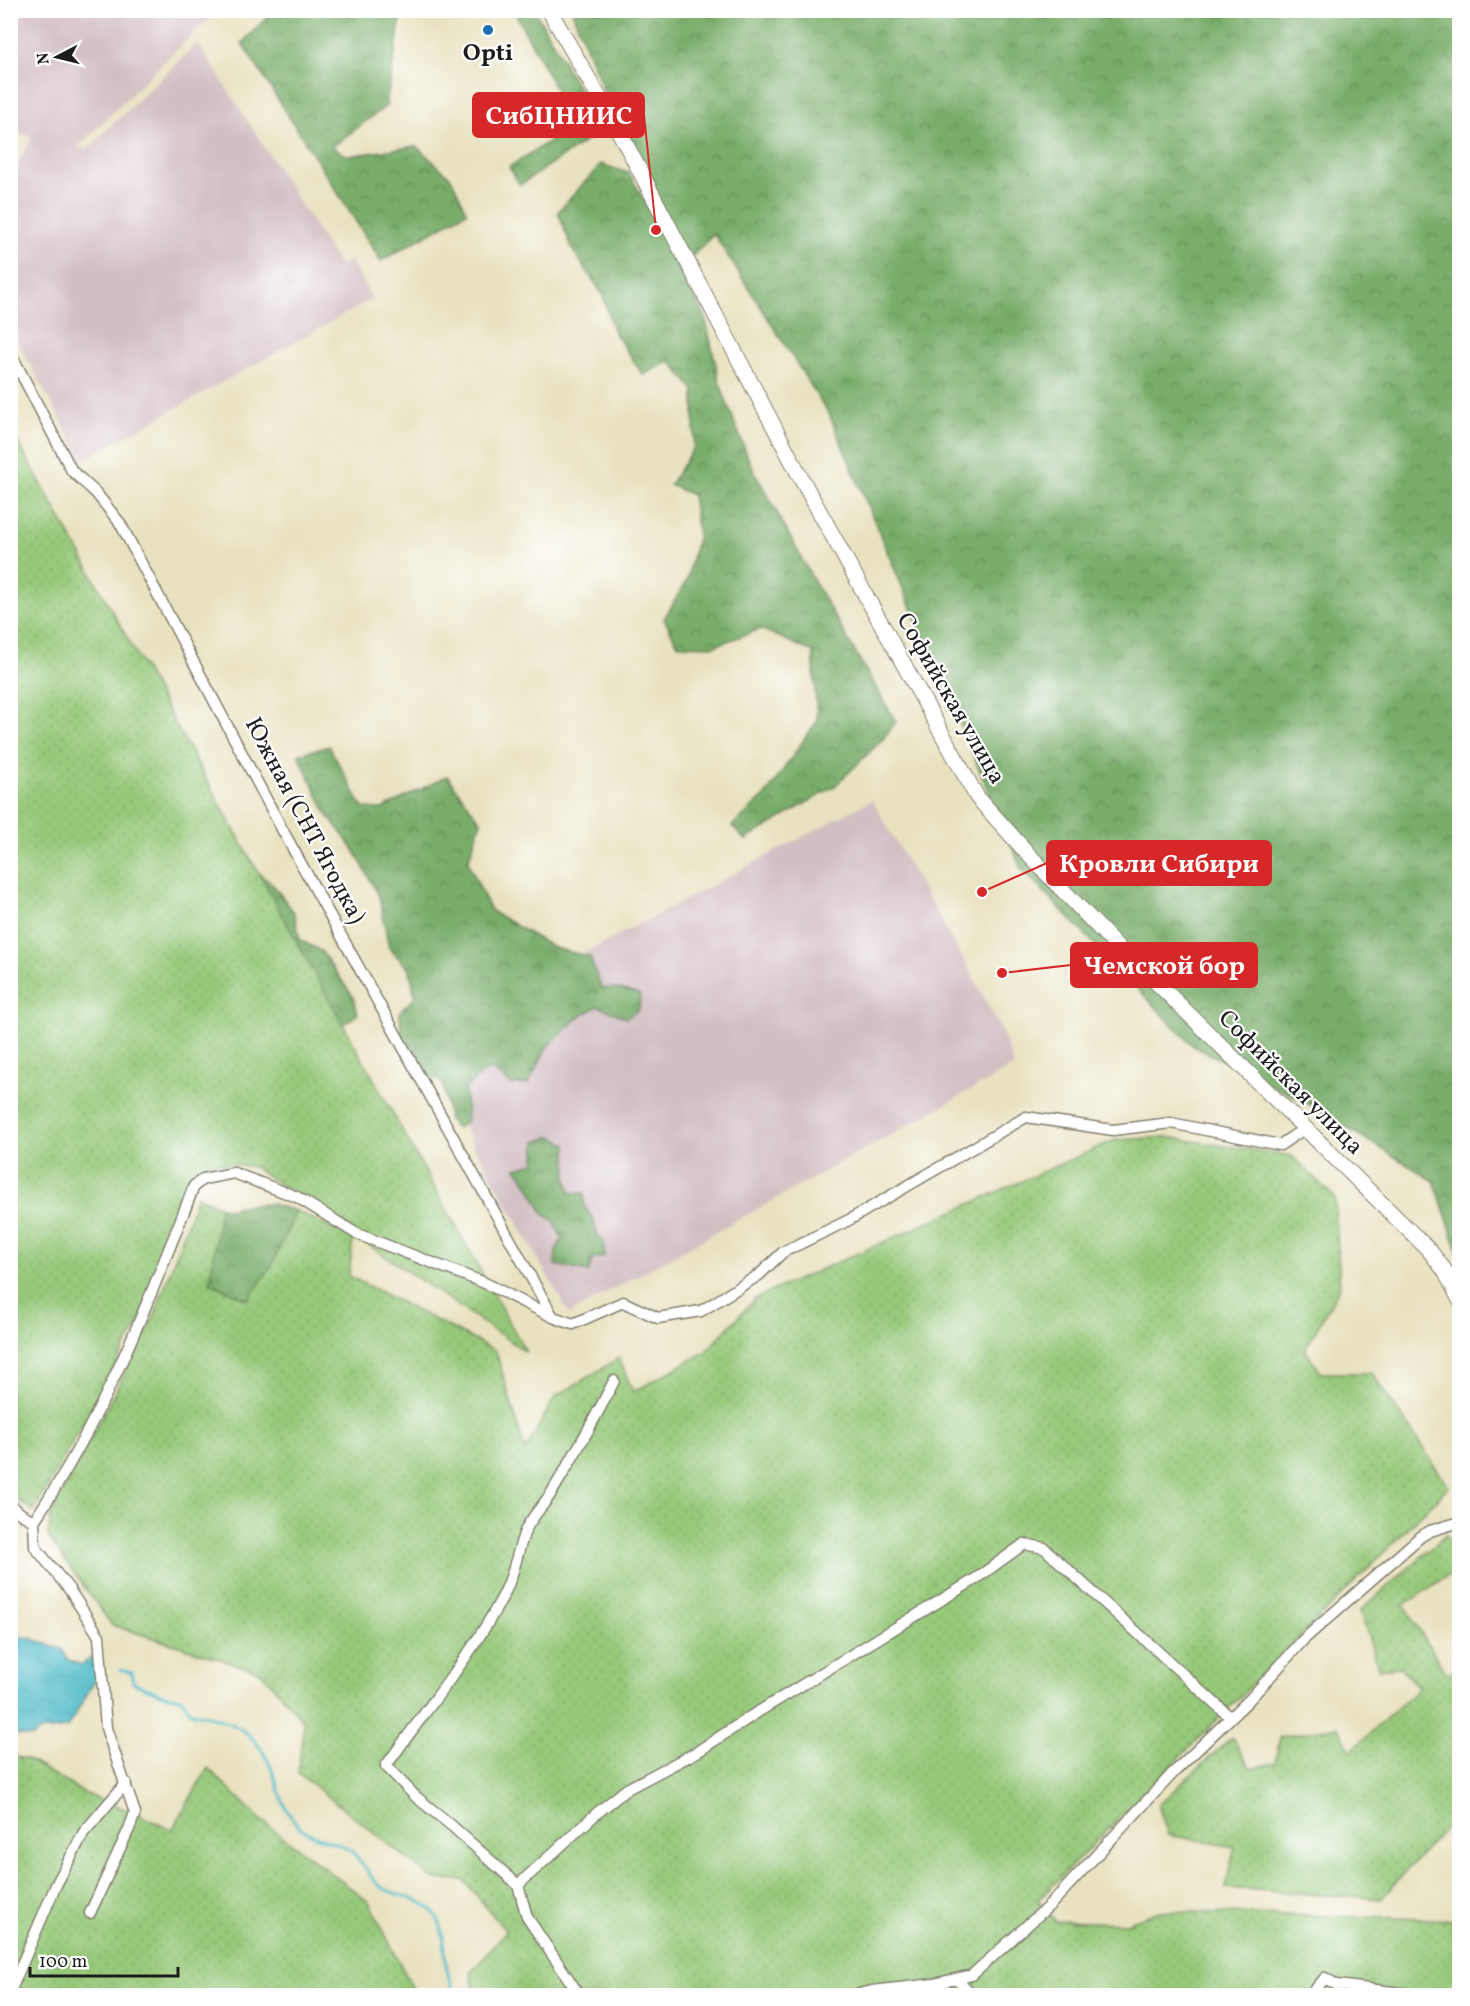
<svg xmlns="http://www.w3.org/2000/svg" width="1470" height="2006" font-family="Vollkorn,serif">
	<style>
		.industrial { fill: #d2bec3 }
		.forest { fill: url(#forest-crowns); stroke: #4a6443; stroke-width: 1.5 }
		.garden { fill: url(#garden-dots); stroke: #5a724b; stroke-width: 1.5 }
		.water { fill: url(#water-ripples); stroke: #346b72; stroke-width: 1.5 }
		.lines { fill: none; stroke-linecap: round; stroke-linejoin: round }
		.stream { stroke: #4dbac7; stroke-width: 3 }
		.minor-casing { stroke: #827f6e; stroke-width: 13 }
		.secondary-casing { stroke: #827f6e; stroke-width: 17 }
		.minor { stroke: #fff; stroke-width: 10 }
		.secondary { stroke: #fff; stroke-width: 15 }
		.poi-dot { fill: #1f6fb2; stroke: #fff; stroke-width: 2 }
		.labels { text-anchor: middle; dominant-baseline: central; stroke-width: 4.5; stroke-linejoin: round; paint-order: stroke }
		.poi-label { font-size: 24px; font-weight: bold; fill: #1c1c1c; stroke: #fff }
		.street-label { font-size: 24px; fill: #1c1c1c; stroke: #fff }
		.leader { fill: none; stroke: #d62828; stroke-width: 2 }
		.callout-dot { fill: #d62828; stroke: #fff; stroke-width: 2 }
		.callout { fill: #d62828; stroke: #d62828; stroke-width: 2 }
		.callout-label { font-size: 26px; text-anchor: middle; font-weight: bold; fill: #fff }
	</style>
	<defs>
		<pattern id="forest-crowns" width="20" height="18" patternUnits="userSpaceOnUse" patternTransform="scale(1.5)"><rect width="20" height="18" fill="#79ad6a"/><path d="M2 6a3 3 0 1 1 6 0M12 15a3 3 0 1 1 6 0" fill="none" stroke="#628c56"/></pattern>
		<pattern id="garden-dots" width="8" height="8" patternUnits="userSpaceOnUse" patternTransform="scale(1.5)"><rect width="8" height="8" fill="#97c97a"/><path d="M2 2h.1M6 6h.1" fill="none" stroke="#82ac69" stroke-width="1.8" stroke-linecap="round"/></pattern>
		<pattern id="water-ripples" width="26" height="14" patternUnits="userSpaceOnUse" patternTransform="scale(1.5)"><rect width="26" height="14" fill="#4dbac7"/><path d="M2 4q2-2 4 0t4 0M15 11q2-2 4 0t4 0" fill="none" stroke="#439faa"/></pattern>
	</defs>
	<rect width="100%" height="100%" fill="#fff"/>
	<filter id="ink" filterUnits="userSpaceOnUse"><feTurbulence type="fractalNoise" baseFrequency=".0167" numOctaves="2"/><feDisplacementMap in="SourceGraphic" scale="12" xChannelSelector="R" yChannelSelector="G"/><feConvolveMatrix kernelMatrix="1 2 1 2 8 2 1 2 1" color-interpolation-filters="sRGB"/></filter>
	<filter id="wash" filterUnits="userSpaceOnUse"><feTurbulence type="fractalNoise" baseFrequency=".008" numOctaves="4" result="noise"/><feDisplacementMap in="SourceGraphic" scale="24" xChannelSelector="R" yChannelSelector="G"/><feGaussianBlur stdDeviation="1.35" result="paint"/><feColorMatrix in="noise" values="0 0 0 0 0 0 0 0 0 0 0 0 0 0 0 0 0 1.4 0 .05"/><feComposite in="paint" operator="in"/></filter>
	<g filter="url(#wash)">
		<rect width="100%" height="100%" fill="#e9e2c0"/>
		<path class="industrial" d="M 11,10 L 218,11 L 176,50 L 78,147 L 87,149 L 198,43 L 340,266 L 350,260 L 372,299 L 83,460 L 11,330 L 11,177 L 32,137 L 11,132 Z
			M 872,800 L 975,980 L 1002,1032 L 1014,1066 L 569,1314 L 416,1043 Z"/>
		<path class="forest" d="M 273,11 L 402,11 L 386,106 L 332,147 L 348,156 L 416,146 L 451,178 L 467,212 L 381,261 L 242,43 Z
			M 514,11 L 535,11 L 602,130 L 520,185 L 509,167 L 575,125 Z
			M 572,11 L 1459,11 L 1459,1254 L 1434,1181 L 1309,1104 L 1193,1046 L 1021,868 L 829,414 L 714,234 L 680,269 L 705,316 L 720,384 L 750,463 L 815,583 L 896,722 L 883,739 L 835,786 L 745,840 L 732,826 L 765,796 L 817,721 L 813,652 L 761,629 L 714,646 L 678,645 L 664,619 L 687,580 L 698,534 L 692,495 L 670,485 L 694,447 L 694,390 L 670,361 L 643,375 L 614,332 L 602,293 L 572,249 L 558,212 L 601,164 L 629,173 L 655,220 Z
			M 329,746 L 363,808 L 382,809 L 447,776 L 481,822 L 468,862 L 491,911 L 554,948 L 590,957 L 601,988 L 620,989 L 640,995 L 639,1009 L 626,1018 L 598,1006 L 576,1019 L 547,1047 L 528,1084 L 512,1085 L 492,1069 L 484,1072 L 465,1088 L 467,1120 L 457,1129 L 449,1120 L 443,1082 L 426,1075 L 401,1038 L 400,1012 L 415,997 L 410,970 L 389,948 L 379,896 L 354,850 L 327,814 L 298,754 Z
			M 259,873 L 274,886 L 294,912 L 300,940 L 321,951 L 353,996 L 358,1014 L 338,1028 L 252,897 Z
			M 552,1136 L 567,1145 L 567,1178 L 570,1193 L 584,1193 L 584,1206 L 593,1218 L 597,1234 L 603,1240 L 605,1256 L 592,1260 L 589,1272 L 555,1265 L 556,1251 L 562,1239 L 554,1221 L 544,1214 L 527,1183 L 516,1168 L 535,1163 L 536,1142 Z
			M 271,1204 L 296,1211 L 272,1265 L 249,1300 L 210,1283 L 220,1207 L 229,1209 L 244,1205 Z"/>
		<path class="garden" d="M 10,428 L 526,1352 L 254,1167 L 210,1162 L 189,1179 L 140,1321 L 34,1511 L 10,1495 Z
			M 1166,1137 L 1292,1156 L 1335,1198 L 1340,1287 L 1305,1350 L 1321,1373 L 1372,1373 L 1449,1487 L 1038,1900 L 1055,1921 L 1126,1923 L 1160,1911 L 1459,1920 L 1459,1995 L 475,1995 L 471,1972 L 506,1931 L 464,1880 L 433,1879 L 298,1773 L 304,1722 L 261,1672 L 112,1625 L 48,1537 L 51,1514 L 154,1317 L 197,1196 L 220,1207 L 210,1283 L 248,1300 L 272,1265 L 296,1211 L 353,1238 L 349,1276 L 496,1351 L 525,1451 L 555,1397 L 619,1358 L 633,1392 L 705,1352 L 756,1298 L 1115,1140 Z
			M 1446,1535 L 1459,1558 L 1459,1568 L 1404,1605 L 1445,1672 L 1459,1672 L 1459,1838 L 1447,1826 L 1381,1899 L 1225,1888 L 1235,1847 L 1168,1835 L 1158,1805 L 1232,1737 L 1250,1768 L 1275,1763 L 1280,1737 L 1338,1727 L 1351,1751 L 1419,1688 L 1400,1667 L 1379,1669 L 1360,1611 Z
			M 10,1756 L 27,1759 L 86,1794 L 135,1813 L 172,1830 L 208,1768 L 261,1820 L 369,1902 L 416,1995 L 11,1995 Z"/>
		<path class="water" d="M 11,1636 L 30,1638 L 62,1649 L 68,1660 L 82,1665 L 91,1657 L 99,1674 L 67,1728 L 40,1731 L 32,1737 L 11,1734 Z"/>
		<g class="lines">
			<path class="stream" d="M 121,1670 L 132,1673 L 133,1683 L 163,1695 L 181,1698 L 191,1712 C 236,1722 259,1731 275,1778 C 280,1793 284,1810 296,1823 C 309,1839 332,1839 348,1849 C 364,1859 369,1880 381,1887 C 398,1898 424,1896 436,1916 C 446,1931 444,1957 448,1974 C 450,1981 453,1988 455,1996"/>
		</g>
	</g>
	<g filter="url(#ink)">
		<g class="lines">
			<defs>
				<path id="minor" d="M 10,352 L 72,471 L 96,493 L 120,523 L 283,831 L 553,1317
					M 10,1504 L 21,1514 L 34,1521 C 103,1419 149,1301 194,1186 L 203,1179 L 234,1173 L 297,1197 L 357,1234 L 485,1283 L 553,1317 L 573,1324 L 623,1302 L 658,1318 L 701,1311 L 759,1275 L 783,1252 L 849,1220 L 1026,1117 L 1113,1130 L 1171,1123 L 1280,1145 L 1304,1129
					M 34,1521 L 35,1547 L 69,1589 L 99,1636 L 106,1728 L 135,1813 L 129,1829 L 90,1913
					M 518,1885 L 597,1813 L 627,1789 L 697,1752 L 753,1715 L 974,1580 L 1024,1544 L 1044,1548 L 1230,1717
					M 956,1979 L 974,1996
					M 10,1992 L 56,1885 L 84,1832 L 126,1783
					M 580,1996 L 527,1917 L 518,1885 L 452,1826 L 415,1796 L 386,1766 C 426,1709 472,1656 504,1594 C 515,1573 517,1550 526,1529 C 533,1515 544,1505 552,1492 C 574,1456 595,1419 614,1381
					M 851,1996 L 872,1991 L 934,1984 L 972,1975 L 1050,1905 L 1173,1773 L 1249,1700 L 1304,1639 L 1420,1537 L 1430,1531 L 1460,1522
					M 1310,1996 L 1325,1978 L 1337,1985 L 1424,1996"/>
				<path id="secondary" d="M 549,10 L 622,137 L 802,480 L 977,797 L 1029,855 L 1131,961 L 1153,979 L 1429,1250 L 1445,1271 L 1460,1300"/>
			</defs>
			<use href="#minor" class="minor-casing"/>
			<use href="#secondary" class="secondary-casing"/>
			<use href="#minor" class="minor"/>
			<use href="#secondary" class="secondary"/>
		</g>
	</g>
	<circle class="poi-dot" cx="488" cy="30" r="6"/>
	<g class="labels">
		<g class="poi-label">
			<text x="488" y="54">Opti</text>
		</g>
		<g class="street-label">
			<text transform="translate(950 699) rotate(60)">Софийская улица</text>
			<text transform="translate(304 821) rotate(62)">Южная (СНТ Ягодка)</text>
			<text transform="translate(1290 1083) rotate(45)">Софийская улица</text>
		</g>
	</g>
	<path class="leader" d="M656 230L644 115M982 892L1047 863M1002 973L1071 965"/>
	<g class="callout-dot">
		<circle cx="656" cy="230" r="6"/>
		<circle cx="982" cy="892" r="6"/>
		<circle cx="1002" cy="973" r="6"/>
	</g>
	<g class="callout">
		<rect x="473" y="93" width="171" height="44" rx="6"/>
		<rect x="1047" y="841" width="224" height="44" rx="6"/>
		<rect x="1071" y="943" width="186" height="44" rx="6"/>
	</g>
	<g class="callout-label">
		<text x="559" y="124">СибЦНИИС</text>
		<text x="1159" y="872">Кровли Сибири</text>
		<text x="1164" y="974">Чемской бор</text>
	</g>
	<rect width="1470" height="2006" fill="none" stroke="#fff" stroke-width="36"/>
	<g transform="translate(57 57) rotate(263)" stroke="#ffffff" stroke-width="4.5" paint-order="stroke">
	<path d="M0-4.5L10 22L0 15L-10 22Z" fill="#1c1c1c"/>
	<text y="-9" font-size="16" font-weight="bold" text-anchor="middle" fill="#1c1c1c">N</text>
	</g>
	<path d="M30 1967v9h148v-9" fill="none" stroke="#1c1c1c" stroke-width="3"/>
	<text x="39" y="1967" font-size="18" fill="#1c1c1c" stroke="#ffffff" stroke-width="4.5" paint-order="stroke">100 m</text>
</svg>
